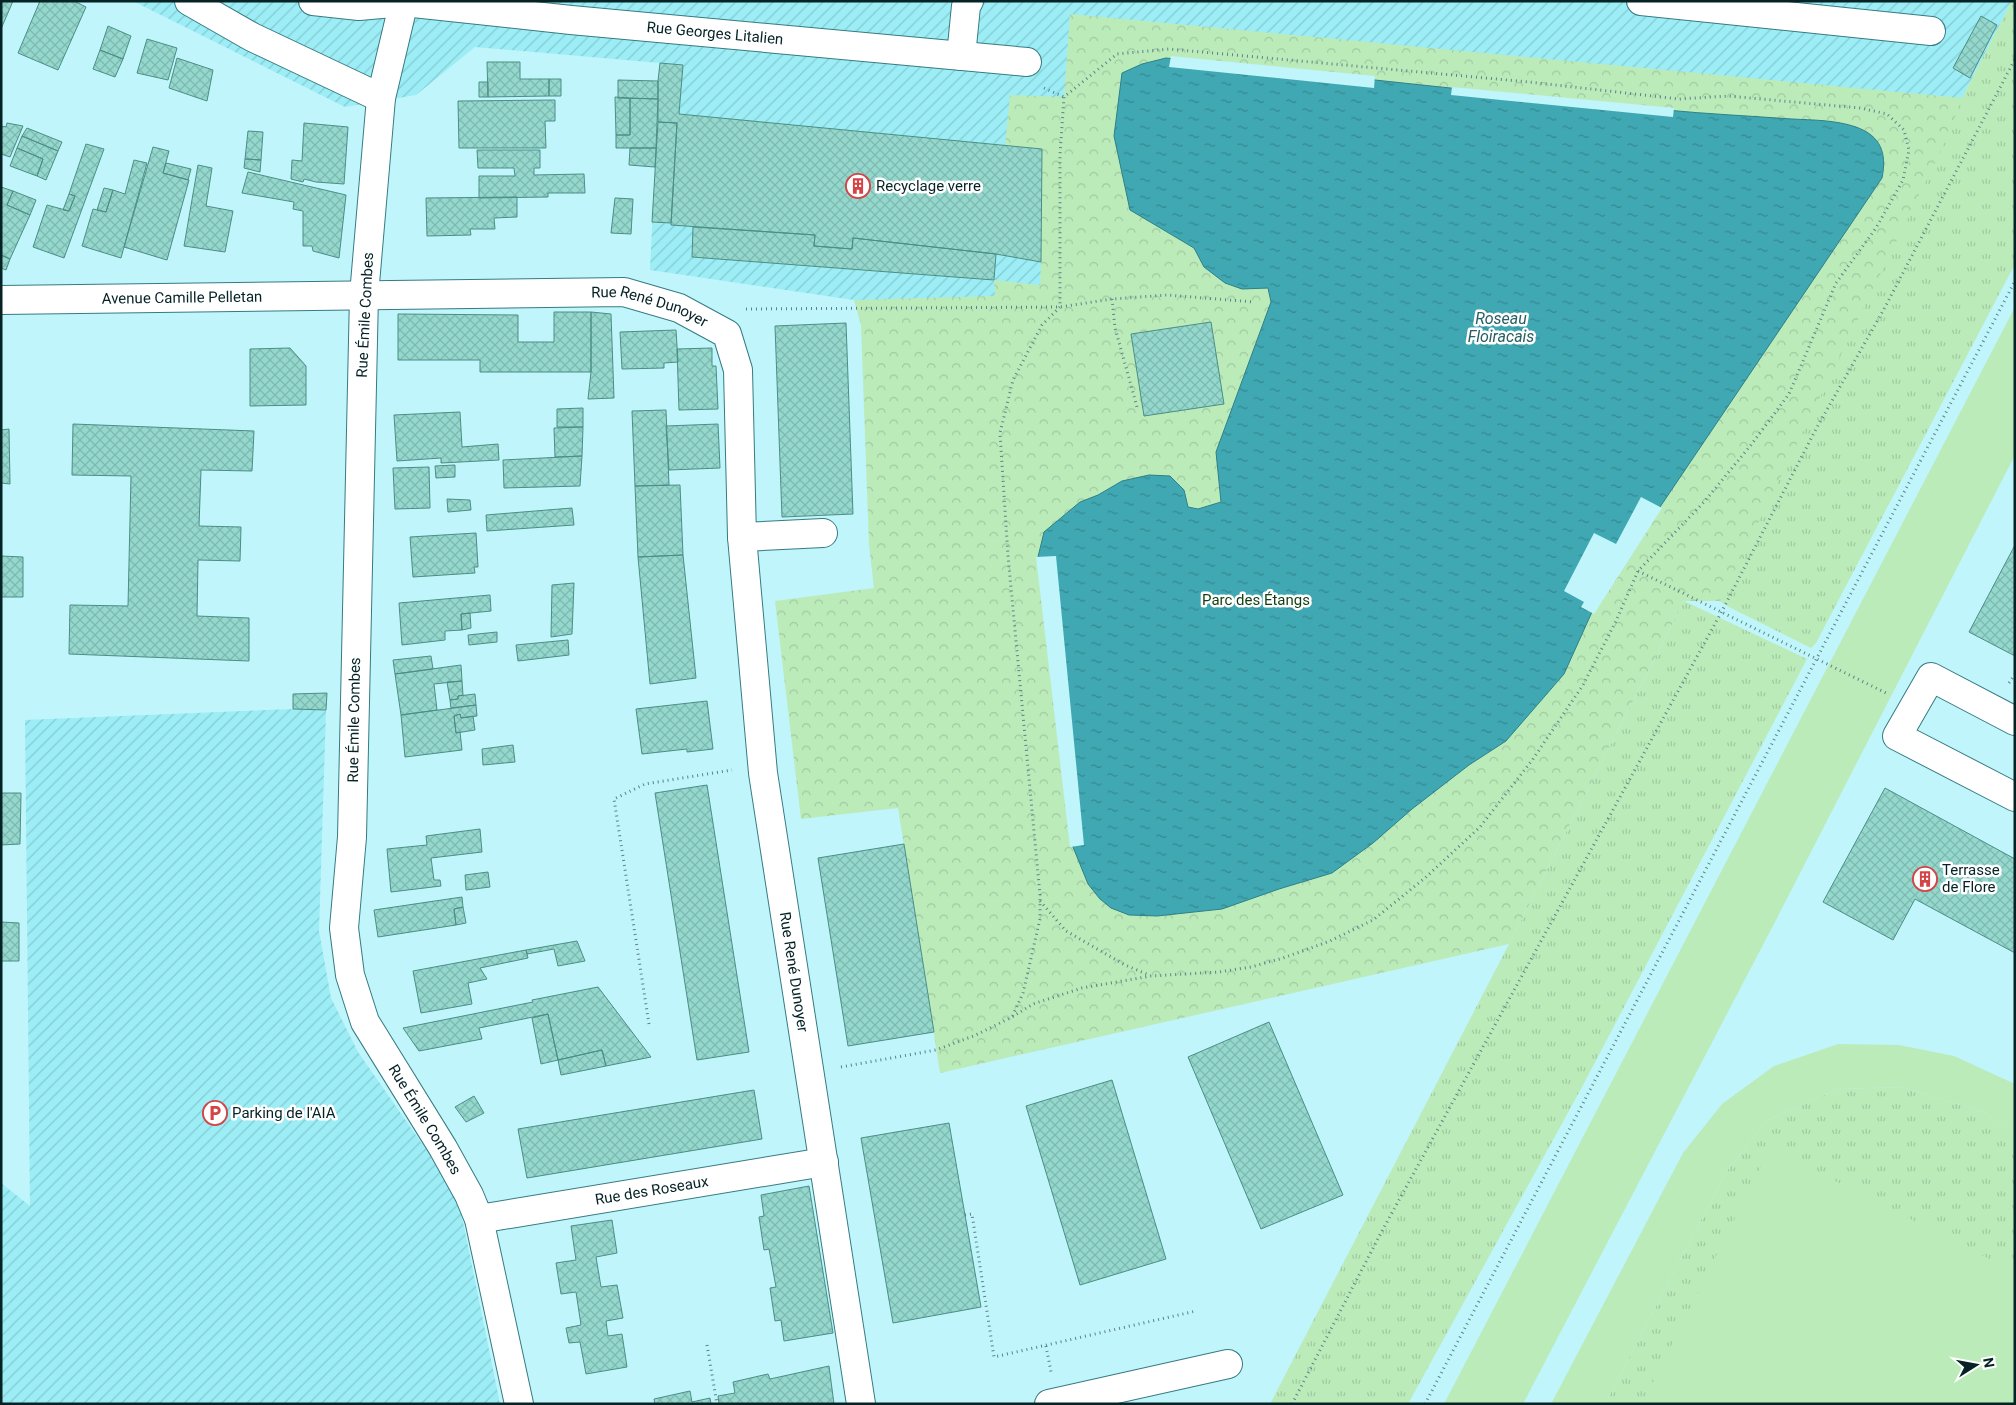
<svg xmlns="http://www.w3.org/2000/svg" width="2016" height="1405" font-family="Roboto,sans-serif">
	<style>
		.industrial { fill: url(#industrial-furrows) }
		.grass { fill: url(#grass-tufts) }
		.park { fill: url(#park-crowns) }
		.garden { fill: #bcebba }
		.water { fill: url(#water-ripples); stroke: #2e8088 }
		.pier { fill: #bff5fb }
		.building { fill: url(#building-cross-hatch); stroke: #4c8e85 }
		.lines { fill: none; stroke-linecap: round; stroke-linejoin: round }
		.minor-casing { stroke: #367b82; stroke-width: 30 }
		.path { stroke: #5b8388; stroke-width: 3; stroke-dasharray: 1 4; stroke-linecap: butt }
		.minor { stroke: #fff; stroke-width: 28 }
		.labels { text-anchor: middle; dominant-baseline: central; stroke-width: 5; stroke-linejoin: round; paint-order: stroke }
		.street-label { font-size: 15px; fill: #052225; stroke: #fff }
		.poi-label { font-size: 15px; fill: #052225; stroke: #fff; text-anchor: start }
		.park-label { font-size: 15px; fill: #103f12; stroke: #fff }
		.water-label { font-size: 16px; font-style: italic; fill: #265f64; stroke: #fff }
	</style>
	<defs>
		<pattern id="industrial-furrows" width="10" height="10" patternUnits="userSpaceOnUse" patternTransform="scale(1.25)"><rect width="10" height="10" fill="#9cedf5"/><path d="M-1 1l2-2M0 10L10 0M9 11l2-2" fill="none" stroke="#85cbd2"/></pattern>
		<pattern id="grass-tufts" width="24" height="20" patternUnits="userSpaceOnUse" patternTransform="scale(1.25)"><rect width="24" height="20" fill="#bcebba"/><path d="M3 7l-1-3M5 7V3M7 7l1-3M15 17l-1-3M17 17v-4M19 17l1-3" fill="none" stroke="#a0c9a0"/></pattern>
		<pattern id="park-crowns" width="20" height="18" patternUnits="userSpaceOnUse" patternTransform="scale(1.25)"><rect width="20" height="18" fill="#bcebba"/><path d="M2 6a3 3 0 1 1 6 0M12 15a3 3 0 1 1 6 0" fill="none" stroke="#a0c9a0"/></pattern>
		<pattern id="water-ripples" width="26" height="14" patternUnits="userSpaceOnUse" patternTransform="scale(1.25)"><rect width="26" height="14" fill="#40a8b2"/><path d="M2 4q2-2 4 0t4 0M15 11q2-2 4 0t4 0" fill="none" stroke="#348891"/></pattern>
		<pattern id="building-cross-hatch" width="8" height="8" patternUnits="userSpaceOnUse" patternTransform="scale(1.25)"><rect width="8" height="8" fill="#94d8cd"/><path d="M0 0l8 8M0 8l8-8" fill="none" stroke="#7eb9b0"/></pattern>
	</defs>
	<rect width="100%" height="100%" fill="#bff5fb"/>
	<path class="industrial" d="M 133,1 L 2012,1 L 1962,98 L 1054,304 L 854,300 L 650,270 L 660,63 L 475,47 L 416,95 L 345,107 Z
		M 293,709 L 326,710 L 319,931 L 331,998 L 358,1052 L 443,1174 L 460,1207 L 500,1404 L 1,1404 L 1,1183 L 30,1206 L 25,720 Z"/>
	<path class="grass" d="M 2012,1 L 2015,1 L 2015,264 L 1816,643 L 1811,648 L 1729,607 L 1656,562 L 1892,92 L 1962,98 Z
		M 1684,601 L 1807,659 L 1582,1087 L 1408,1404 L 1270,1404 L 1509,944 Z
		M 1902,1087 L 1986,1113 L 2015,1136 L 2015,1404 L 1605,1404 L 1726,1172 L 1768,1120 L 1838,1089 Z"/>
	<path class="park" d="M 1070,14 L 1962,98 L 1950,132 L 1720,601 L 1684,601 L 1509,944 L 940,1073 L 898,808 L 801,819 L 775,601 L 874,588 L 869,545 L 861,325 L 854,300 L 995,296 L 994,280 L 1040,285 L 1041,262 L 1005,146 L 1010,95 L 1064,97 Z"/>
	<path class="garden" d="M 2015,307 L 2015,455 L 1776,920 L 1523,1404 L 1444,1404 Z
		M 1838,1044 L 1899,1045 L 1954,1056 L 2015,1084 L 2015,1136 L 1986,1113 L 1902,1087 L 1838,1089 L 1768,1120 L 1726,1172 L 1605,1404 L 1551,1404 L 1683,1153 L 1722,1104 L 1774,1066 Z
		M 1770,1148 L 2015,1272 L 2015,1404 L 1642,1404 Z"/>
	<path class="water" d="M 1166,58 C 1333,75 1499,94 1666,110 C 1708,114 1750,116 1792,119 C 1812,120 1836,120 1856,127 C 1881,136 1887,153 1882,178 L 1660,507 L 1592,612 L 1564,674 L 1506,741 L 1469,765 L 1412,809 L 1373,843 L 1332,873 L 1279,889 L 1222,909 L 1157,916 L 1129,915 L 1111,908 L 1100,899 L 1088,884 L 1073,847 L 1038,557 L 1044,532 L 1080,502 L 1098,495 L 1122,481 L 1149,475 L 1170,476 L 1184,490 L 1188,507 L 1198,509 L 1221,502 L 1216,452 L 1271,302 L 1268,288 L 1242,289 L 1225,283 L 1204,267 L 1194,248 L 1130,210 L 1114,136 L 1122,73 L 1142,64 Z"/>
	<path class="pier" d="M 1171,56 L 1375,76 L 1374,88 L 1169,67 Z
		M 1452,87 L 1674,108 L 1673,117 L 1451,95 Z
		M 1641,497 L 1662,508 L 1594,614 L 1581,607 L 1584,602 L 1564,591 L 1594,533 L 1616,544 Z
		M 1056,556 L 1084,845 L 1070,847 L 1036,557 Z"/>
	<path class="building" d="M 1,1 L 13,1 L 1,29 Z
		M 40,1 L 74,1 L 86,7 L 58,70 L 18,53 Z
		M 1981,16 L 1997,25 L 1970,78 L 1953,68 Z
		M 108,26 L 131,36 L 123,59 L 100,50 Z
		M 147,39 L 177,48 L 168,80 L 137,73 Z
		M 100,50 L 123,59 L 115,77 L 93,69 Z
		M 177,58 L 213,70 L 207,101 L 169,88 Z
		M 487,62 L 520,62 L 520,79 L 549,79 L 549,96 L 488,97 Z
		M 660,63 L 683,65 L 679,114 L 1042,149 L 1041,262 L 996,254 L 853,238 L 852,249 L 814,246 L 815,235 L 671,225 L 677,123 L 658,122 L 658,81 Z
		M 549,79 L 561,79 L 561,96 L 549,96 Z
		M 618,80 L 658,81 L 658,99 L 618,98 Z
		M 479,82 L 488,82 L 488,97 L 479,97 Z
		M 615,97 L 630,98 L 630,135 L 616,135 Z
		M 630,98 L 658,99 L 656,148 L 616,148 L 616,135 L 630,135 Z
		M 555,100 L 555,121 L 545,121 L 546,148 L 459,148 L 458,101 Z
		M 658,122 L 677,123 L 671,223 L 652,222 Z
		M 7,123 L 23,126 L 10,157 L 1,154 L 1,126 L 6,127 Z
		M 304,123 L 348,127 L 344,184 L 316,182 L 304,179 L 303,182 L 291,179 L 292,160 L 302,161 Z
		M 27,128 L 62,142 L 58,151 L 22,136 Z
		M 248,131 L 263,132 L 261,160 L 245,159 Z
		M 22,136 L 58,151 L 46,180 L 37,176 L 43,159 L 17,148 Z
		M 86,144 L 104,149 L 64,258 L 33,247 L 47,205 L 69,211 L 75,196 L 69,194 Z
		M 153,147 L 169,151 L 163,173 L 189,180 L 167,260 L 124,247 Z
		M 17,148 L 43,159 L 37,176 L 10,166 Z
		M 630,148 L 656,148 L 655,167 L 629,165 Z
		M 477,150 L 540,150 L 540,168 L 534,168 L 534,175 L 584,174 L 585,193 L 548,193 L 548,197 L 479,198 L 479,176 L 515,176 L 514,168 L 478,168 Z
		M 245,159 L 261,160 L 260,172 L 244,168 Z
		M 134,160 L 147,163 L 121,258 L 82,246 L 93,209 L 106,212 L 113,190 L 125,194 Z
		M 166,163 L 191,169 L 188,180 L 163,173 Z
		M 198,165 L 212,168 L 206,206 L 233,211 L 225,252 L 184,246 Z
		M 248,172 L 346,195 L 339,258 L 313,251 L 312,246 L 303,246 L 303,211 L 293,209 L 294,202 L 242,193 Z
		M 1,187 L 13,191 L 7,205 L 30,215 L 10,259 L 1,255 Z
		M 104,188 L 113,190 L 106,212 L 97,210 Z
		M 13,191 L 36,200 L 30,215 L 7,205 Z
		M 69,194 L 75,196 L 69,211 L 63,210 Z
		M 517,197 L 517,217 L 494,218 L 495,229 L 470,229 L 471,235 L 427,236 L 426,198 Z
		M 615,198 L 633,199 L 631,234 L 611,233 Z
		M 693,227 L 815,235 L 814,246 L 852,249 L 853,238 L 996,254 L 994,280 L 692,257 Z
		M 1,255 L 10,259 L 6,270 L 1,268 Z
		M 554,312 L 591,312 L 591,372 L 480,372 L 480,360 L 398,360 L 398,314 L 518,315 L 518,342 L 554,342 Z
		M 591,312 L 611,314 L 614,398 L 588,399 L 591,372 Z
		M 1211,322 L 1224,404 L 1144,416 L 1131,334 Z
		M 846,323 L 853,514 L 782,517 L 775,326 Z
		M 676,330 L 678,362 L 664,363 L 664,368 L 622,369 L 620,332 Z
		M 290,348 L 306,366 L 306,405 L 250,406 L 250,349 Z
		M 712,348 L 712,366 L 716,366 L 718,409 L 679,410 L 677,349 Z
		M 583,408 L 583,427 L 557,427 L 557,409 Z
		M 666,410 L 669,485 L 635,486 L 632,411 Z
		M 460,412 L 462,447 L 498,444 L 499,460 L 441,463 L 441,458 L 397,461 L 394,415 Z
		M 73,424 L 254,431 L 252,471 L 201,470 L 199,526 L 241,527 L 240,561 L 198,560 L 197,616 L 249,618 L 249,661 L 69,654 L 70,605 L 128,606 L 131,476 L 72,475 Z
		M 718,424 L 720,468 L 669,470 L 666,426 Z
		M 583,427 L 582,456 L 555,457 L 554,428 Z
		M 9,429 L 10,484 L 1,483 L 1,430 Z
		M 582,456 L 580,486 L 504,488 L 503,460 Z
		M 455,465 L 455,477 L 436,478 L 435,466 Z
		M 429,467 L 430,508 L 395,509 L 393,468 Z
		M 680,485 L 683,555 L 638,557 L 635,486 Z
		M 447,499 L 470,500 L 471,510 L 448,512 Z
		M 572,508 L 574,525 L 487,531 L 486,515 Z
		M 476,533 L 478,567 L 474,567 L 475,573 L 413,577 L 410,537 Z
		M 2015,545 L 2015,656 L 1969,632 Z
		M 683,555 L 696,678 L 650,684 L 638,557 Z
		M 1,556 L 23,557 L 23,597 L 1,597 Z
		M 574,583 L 572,634 L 551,637 L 552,585 Z
		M 490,595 L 491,611 L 461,614 L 462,630 L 445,631 L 445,640 L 402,645 L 399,603 Z
		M 470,613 L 471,628 L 462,630 L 461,614 Z
		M 497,632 L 497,642 L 469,645 L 468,635 Z
		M 568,640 L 569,655 L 518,661 L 516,645 Z
		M 431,656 L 433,669 L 395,674 L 393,660 Z
		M 461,665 L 462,681 L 434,684 L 437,710 L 401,715 L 395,674 Z
		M 462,681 L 463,695 L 458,696 L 458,699 L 450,700 L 447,682 Z
		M 327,693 L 326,710 L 293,709 L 293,694 Z
		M 475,694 L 476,705 L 451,708 L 450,700 L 458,699 L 458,696 Z
		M 707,701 L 713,749 L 687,752 L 687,749 L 642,754 L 636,709 Z
		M 476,705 L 477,716 L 461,718 L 460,714 L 454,716 L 456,733 L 460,732 L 462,750 L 405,757 L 401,715 Z
		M 460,714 L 461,718 L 473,716 L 475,730 L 456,733 L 454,716 Z
		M 513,745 L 515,762 L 483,765 L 482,749 Z
		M 707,785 L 749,1052 L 697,1060 L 655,793 Z
		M 1885,788 L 2015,859 L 2015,953 L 1915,899 L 1893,940 L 1823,902 Z
		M 1,793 L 21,793 L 20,844 L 1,845 Z
		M 480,829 L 482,852 L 431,858 L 434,880 L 440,880 L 441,886 L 391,892 L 387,849 L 427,845 L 426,836 Z
		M 904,844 L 934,1032 L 848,1046 L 818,858 Z
		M 488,872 L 490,887 L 466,890 L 465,875 Z
		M 462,897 L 463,907 L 454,909 L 456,925 L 378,937 L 374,910 Z
		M 463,907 L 466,923 L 456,925 L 454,909 Z
		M 1,922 L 19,923 L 19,961 L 1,961 Z
		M 577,941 L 585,961 L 558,966 L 554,949 L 527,954 L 526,950 Z
		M 526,950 L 528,958 L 480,968 L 487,979 L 468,983 L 472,1004 L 421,1013 L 413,971 Z
		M 598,987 L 651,1057 L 606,1066 L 602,1050 L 558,1060 L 548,1014 L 479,1028 L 482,1039 L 419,1051 L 403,1028 L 533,1002 L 532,1000 Z
		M 548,1014 L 558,1060 L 541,1064 L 532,1018 Z
		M 1269,1022 L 1343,1195 L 1261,1229 L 1188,1057 Z
		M 602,1050 L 606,1066 L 561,1075 L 558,1060 Z
		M 1112,1080 L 1166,1259 L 1080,1285 L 1026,1106 Z
		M 754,1090 L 762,1139 L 527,1178 L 518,1129 Z
		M 474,1096 L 484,1113 L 466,1122 L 455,1107 Z
		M 949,1123 L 981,1307 L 893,1323 L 861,1138 Z
		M 809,1186 L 833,1333 L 784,1341 L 781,1320 L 775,1321 L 770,1288 L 776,1287 L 769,1249 L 764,1250 L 759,1217 L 764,1216 L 761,1195 Z
		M 612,1220 L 617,1253 L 596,1257 L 601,1287 L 617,1285 L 623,1318 L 606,1321 L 608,1336 L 622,1334 L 627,1367 L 586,1374 L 580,1342 L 569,1343 L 566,1328 L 581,1325 L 576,1292 L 561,1294 L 556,1263 L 576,1260 L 571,1226 Z
		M 829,1366 L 834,1404 L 719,1404 L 718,1396 L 735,1393 L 733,1382 L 768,1374 L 770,1379 Z
		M 690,1391 L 692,1402 L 710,1398 L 711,1404 L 655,1404 L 654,1399 Z"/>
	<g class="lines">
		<defs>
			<g id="minor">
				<path d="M 189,1 L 252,37 L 381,98"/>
				<path id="s1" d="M 313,1 L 359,6 L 404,2 L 571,20 L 1027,62"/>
				<path id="s2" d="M 404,1 L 381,98 L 364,295 L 352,837 L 344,928 L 350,975 L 365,1022 L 443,1148 L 469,1195 L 479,1219 L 519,1404"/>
				<path d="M 1641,1 L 1931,31"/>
				<path d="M 961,56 L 966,6 L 969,1"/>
				<path id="s3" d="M 1,300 L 624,292 L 679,308 L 727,334 L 738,370 L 742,537 L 763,773 L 861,1404"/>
				<path d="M 742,537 L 823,533"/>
				<path d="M 2015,721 L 1931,677 L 1897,736 L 2015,797"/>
				<path id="s4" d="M 479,1219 L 824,1162"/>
				<path d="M 1049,1404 L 1228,1364"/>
			</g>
		</defs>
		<use href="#minor" class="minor-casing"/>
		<path class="path" d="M 1044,88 L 1064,97
			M 1112,299 L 1115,328 L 1137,407
			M 746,309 L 1060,307 L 1112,299 L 1167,295 L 1254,302
			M 1638,571 L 1886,693
			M 2009,683 L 2015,674
			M 1040,901 L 1066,931 L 1125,965 L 1149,975
			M 649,1024 L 614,799 L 645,784 L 732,770
			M 841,1067 L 936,1050 L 976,1035 L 1012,1017 L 1033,1004 L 1082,988 L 1151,976 L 1219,972 L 1251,967 L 1283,958 L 1330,941 L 1373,920 L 1425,878 L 1480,827 L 1533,759 L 1583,685 L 1616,621 L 1638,571 L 1704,502 L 1751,445 L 1789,394 L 1836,283 L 1876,228 L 1903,180 L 1909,150 L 1904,130 L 1887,114 L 1860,108 L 1728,96 L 1679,99 L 1529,82 L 1169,49 L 1117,54 L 1064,97 L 1060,155 L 1060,307 L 1042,325 L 1013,380 L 1000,433 L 1008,556 L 1040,895 L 1040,919 L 1023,993 L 1012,1017
			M 965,1215 L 972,1214 L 994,1357 L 1196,1311
			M 707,1345 L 717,1404
			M 1046,1346 L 1051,1372
			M 1292,1404 L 1382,1231 L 1722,611 L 1816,429 L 1884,309 L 2015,59
			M 1425,1404 L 2015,281"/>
		<use href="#minor" class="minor"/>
	</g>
	<defs>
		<symbol id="building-ring" viewBox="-11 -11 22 22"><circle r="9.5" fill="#fff" stroke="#d34446" stroke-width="1.5"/><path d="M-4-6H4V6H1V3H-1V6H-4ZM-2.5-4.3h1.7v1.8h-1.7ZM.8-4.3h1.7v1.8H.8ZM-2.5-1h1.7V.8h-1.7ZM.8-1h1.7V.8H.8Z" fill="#d34446"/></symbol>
		<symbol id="parking-ring" viewBox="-11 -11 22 22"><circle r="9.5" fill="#fff" stroke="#d34446" stroke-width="1.5"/><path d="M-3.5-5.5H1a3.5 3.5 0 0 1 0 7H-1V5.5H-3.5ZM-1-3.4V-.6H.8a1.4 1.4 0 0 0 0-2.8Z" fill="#d34446"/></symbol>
	</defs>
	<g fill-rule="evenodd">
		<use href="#building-ring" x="844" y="172" width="28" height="28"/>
		<use href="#building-ring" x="1911" y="865" width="28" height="28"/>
		<use href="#parking-ring" x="201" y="1099" width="28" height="28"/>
	</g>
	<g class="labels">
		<g class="street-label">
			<text stroke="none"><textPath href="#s1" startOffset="404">Rue Georges Litalien</textPath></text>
			<text stroke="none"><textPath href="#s3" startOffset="181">Avenue Camille Pelletan</textPath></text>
			<text stroke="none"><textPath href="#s3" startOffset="651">Rue René Dunoyer</textPath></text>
			<text transform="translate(365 315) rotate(-87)">Rue Émile Combes</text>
			<text transform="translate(354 720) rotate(-89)">Rue Émile Combes</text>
			<text stroke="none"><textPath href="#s3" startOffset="1378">Rue René Dunoyer</textPath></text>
			<text stroke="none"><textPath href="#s2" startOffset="1142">Rue Émile Combes</textPath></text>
			<text stroke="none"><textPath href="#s4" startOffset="175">Rue des Roseaux</textPath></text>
		</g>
		<g class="poi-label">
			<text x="876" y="186">Recyclage verre</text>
			<text x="1942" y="870">Terrasse<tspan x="1942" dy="17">de Flore</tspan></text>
			<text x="232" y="1113">Parking de l'AIA</text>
		</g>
		<g class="park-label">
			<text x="1256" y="600">Parc des Étangs</text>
		</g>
		<g class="water-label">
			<text x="1501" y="318">Roseau<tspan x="1501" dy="18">Floiracais</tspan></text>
		</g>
	</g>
	<rect width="2016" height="1405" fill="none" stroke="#052225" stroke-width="5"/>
	<g transform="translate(1976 1365) rotate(79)" stroke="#ffffff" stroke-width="4" paint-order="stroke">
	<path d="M0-4L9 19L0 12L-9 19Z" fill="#052225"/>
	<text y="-8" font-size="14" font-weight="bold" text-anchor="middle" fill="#052225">N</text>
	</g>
</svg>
